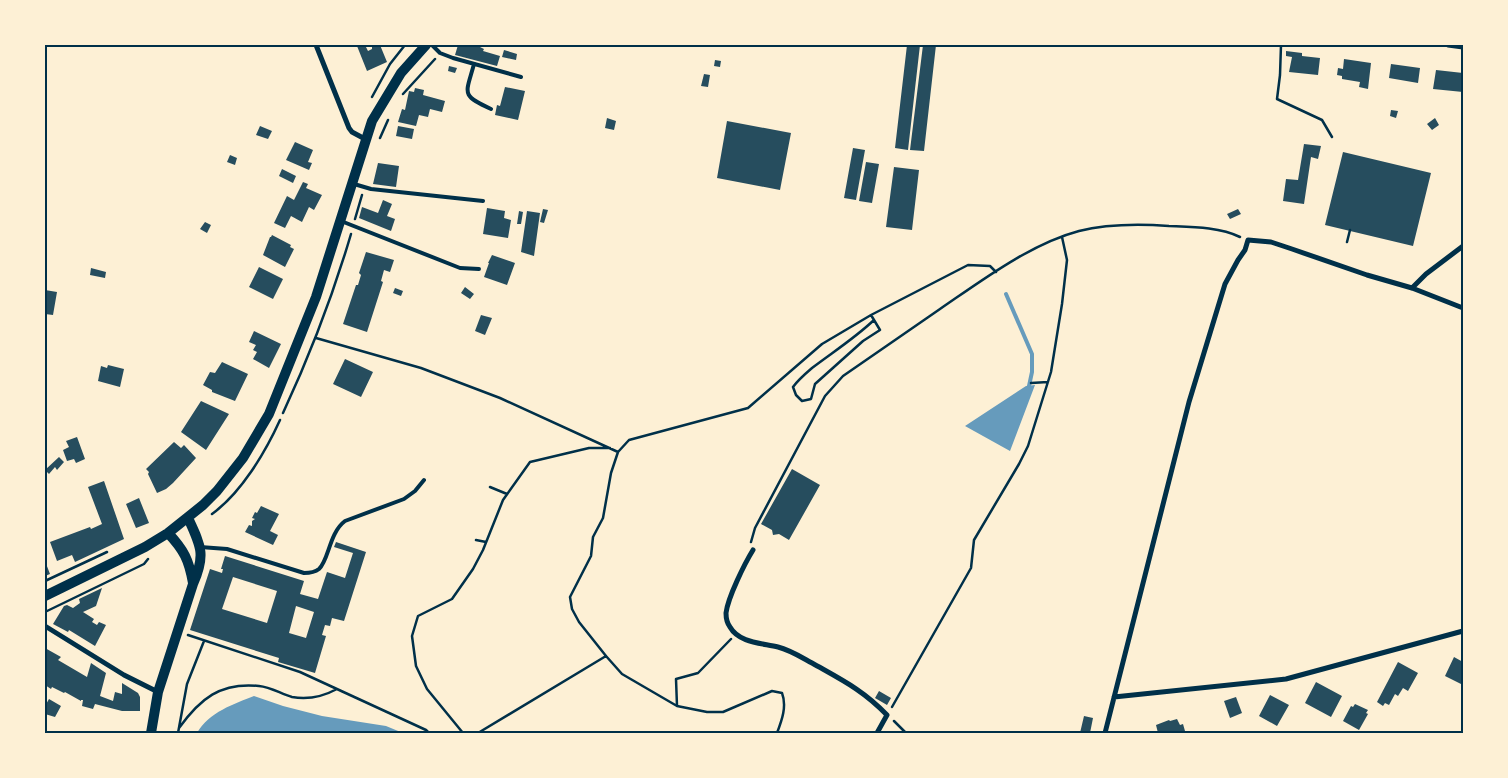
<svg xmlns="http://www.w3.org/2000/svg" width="1508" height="778" font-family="Inter,sans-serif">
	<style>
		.water { fill: #669bbc }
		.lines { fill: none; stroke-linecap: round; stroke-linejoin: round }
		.stream { stroke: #669bbc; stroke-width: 4 }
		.building { fill: #264d5e; fill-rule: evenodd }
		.path { stroke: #003049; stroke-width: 2.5 }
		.service { stroke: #003049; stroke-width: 4 }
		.minor { stroke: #003049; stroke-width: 5 }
		.secondary { stroke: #003049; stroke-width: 10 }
		.neatline { fill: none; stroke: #003049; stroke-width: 2 }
	</style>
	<rect width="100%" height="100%" fill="#fdf0d5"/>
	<path class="water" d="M 1035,385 L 1010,451 L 965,426 L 1026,386 Z
		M 254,696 L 283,706 L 322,716 L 386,726 L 403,733 L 197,733 C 209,712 234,704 254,696 Z"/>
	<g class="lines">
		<path class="stream" d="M 1006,294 L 1032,354 L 1032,372 L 1029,386"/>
	</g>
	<path class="building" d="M 365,45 L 368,51 L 372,49 L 372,47 L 380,45 L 387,62 L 367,71 L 357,46 Z
		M 458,45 L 479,45 L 478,46 L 484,49 L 483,51 L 500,56 L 497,66 L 455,55 Z
		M 907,45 L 920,45 L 908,150 L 895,148 Z
		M 923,45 L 936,45 L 924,151 L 910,150 Z
		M 504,50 L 517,54 L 516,60 L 502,57 Z
		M 1286,51 L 1302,53 L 1302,56 L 1320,58 L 1318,75 L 1289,72 L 1292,57 L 1286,56 Z
		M 1344,59 L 1371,63 L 1368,89 L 1359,87 L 1360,82 L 1342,79 L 1342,76 L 1337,75 L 1338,68 L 1343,69 Z
		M 715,60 L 721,61 L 720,67 L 714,66 Z
		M 1391,64 L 1420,68 L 1418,83 L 1389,78 Z
		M 449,66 L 457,68 L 455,73 L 448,71 Z
		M 1436,70 L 1463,73 L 1463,92 L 1433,89 Z
		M 704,74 L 710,75 L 708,87 L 701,86 Z
		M 505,87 L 525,91 L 518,120 L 495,115 L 497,105 L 500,106 Z
		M 415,88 L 424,90 L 423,95 L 445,101 L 442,112 L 430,109 L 428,117 L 419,115 L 416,126 L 398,122 L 402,109 L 405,110 L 409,91 L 414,92 Z
		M 1391,110 L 1398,111 L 1396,118 L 1390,116 Z
		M 607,118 L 616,121 L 614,130 L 605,128 Z
		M 1435,118 L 1439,125 L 1432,130 L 1427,124 Z
		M 727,121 L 791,133 L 780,190 L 717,178 Z
		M 260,126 L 272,131 L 268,139 L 256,135 Z
		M 398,126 L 414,129 L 412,139 L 396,136 Z
		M 295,142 L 313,150 L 308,162 L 312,163 L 309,170 L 286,160 Z
		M 1304,144 L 1321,146 L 1318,159 L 1311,157 L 1304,204 L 1283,201 L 1286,179 L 1298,180 Z
		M 853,148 L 865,150 L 856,200 L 844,198 Z
		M 1343,152 L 1431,173 L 1413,246 L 1325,225 Z
		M 230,155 L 237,158 L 235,165 L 227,162 Z
		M 866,162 L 879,164 L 872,203 L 859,201 Z
		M 378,163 L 399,166 L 396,187 L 373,184 Z
		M 894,167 L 919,170 L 912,230 L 886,227 Z
		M 282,169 L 296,176 L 293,183 L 279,176 Z
		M 303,182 L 308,184 L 306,188 L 322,195 L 314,210 L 309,207 L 302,222 L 291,216 L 285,228 L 274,223 L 287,196 L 294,200 Z
		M 383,200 L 392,204 L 387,216 L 395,219 L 391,231 L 359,218 L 362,207 L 378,213 Z
		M 487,208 L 505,211 L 504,218 L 511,220 L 508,238 L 483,234 Z
		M 543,209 L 548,210 L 544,223 L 540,222 Z
		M 1238,209 L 1241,214 L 1230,219 L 1227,214 Z
		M 519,211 L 523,212 L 521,224 L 517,224 Z
		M 527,211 L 540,213 L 534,256 L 521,252 Z
		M 205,222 L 211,225 L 207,233 L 200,229 Z
		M 272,235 L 291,245 L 290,247 L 294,249 L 285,267 L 263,255 L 270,237 L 271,237 Z
		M 366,252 L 394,260 L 390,272 L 384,270 L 381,281 L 383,282 L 367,332 L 343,324 L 356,285 L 358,285 L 361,275 L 359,273 Z
		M 492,255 L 515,263 L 507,285 L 484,277 L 489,263 L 488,263 Z
		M 259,267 L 283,279 L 273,299 L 249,287 Z
		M 91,268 L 106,272 L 105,278 L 90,275 Z
		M 465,287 L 474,294 L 470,299 L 461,293 Z
		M 395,288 L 403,291 L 401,296 L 393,293 Z
		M 45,290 L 57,292 L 53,315 L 45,314 Z
		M 481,315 L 492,318 L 485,335 L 475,331 Z
		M 254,331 L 281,344 L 269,368 L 253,359 L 257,352 L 253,350 L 256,345 L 249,342 Z
		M 345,359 L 373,372 L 361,397 L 333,384 Z
		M 222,362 L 248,374 L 235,401 L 212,392 L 212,390 L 203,385 L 210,372 L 215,373 Z
		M 108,365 L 124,369 L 120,387 L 98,381 L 101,366 L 107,368 Z
		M 201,401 L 229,414 L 206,450 L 181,432 Z
		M 77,437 L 85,459 L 76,463 L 74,459 L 67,461 L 63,450 L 69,447 L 66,441 Z
		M 174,442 L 181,448 L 184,445 L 196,458 L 173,483 L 166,489 L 157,493 L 148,474 L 149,472 L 146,469 Z
		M 59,457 L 64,462 L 57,470 L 55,467 L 49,474 L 45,470 Z
		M 792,469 L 820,485 L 789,540 L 779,534 L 773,535 L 772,530 L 761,524 Z
		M 104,481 L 124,539 L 75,562 L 72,555 L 57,561 L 50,542 L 90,527 L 91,529 L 102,524 L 88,487 Z
		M 139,498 L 149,523 L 136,528 L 126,504 Z
		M 261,506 L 279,514 L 270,531 L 278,535 L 273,545 L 245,532 L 249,525 L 252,526 L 252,521 L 255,519 L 252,518 L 255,512 L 257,513 Z
		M 336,542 L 366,552 L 344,621 L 332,618 L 330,626 L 325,625 L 322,635 L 326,636 L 315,673 L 278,662 L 279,658 L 190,630 L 210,569 L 222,573 L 223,569 L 221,569 L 225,556 L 304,581 L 300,594 L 318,599 L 327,572 L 345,578 L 353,553 L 334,547 ZM 233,577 L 277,591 L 267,623 L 222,609 ZM 296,606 L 314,612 L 306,638 L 289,633 Z
		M 45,561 L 50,574 L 45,576 Z
		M 102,588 L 96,606 L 83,612 L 94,619 L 92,622 L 97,625 L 99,622 L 106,625 L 95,646 L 69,630 L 68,632 L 53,624 L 64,606 L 67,605 L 73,608 L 80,603 L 79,599 Z
		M 45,648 L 61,657 L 58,660 L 87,677 L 91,663 L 106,673 L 100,696 L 113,701 L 115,692 L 122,694 L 122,683 L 138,693 L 140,697 L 140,711 L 122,711 L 95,704 L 93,709 L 82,706 L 83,700 L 81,700 L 81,701 L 65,692 L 64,693 L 52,687 L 51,689 L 45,685 Z
		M 1454,657 L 1463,662 L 1463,685 L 1445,676 Z
		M 1398,662 L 1418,673 L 1408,691 L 1403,688 L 1398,696 L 1395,694 L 1389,705 L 1385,703 L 1383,706 L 1377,702 Z
		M 1316,682 L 1342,696 L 1331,717 L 1305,703 Z
		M 879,691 L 891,698 L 887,705 L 875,698 Z
		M 1270,695 L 1289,705 L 1277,726 L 1259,716 Z
		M 1236,697 L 1242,713 L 1230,718 L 1224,701 Z
		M 49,699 L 61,706 L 55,717 L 45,714 L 45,706 Z
		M 1355,704 L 1368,710 L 1366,713 L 1368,714 L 1359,730 L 1343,721 L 1351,706 L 1353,707 Z
		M 1084,716 L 1093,718 L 1090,733 L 1080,733 Z
		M 1177,719 L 1180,725 L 1183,724 L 1185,731 L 1184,733 L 1158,733 L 1156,725 L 1169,720 L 1170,721 Z"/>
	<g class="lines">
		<path class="path" d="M 1281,45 L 1280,75 L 1277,99 L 1322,120 L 1332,137
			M 403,94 L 435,59
			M 372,97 L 390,64 L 405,45
			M 380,138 L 388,120
			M 355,219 L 362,195
			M 1347,242 L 1350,230
			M 871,315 L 880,330 L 863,341 L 815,384 L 811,399 L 802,401 L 796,395 L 793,387 C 798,380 805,374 812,368 C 833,352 855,338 874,320
			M 316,338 L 421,368 L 500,398 L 618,452
			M 1031,383 L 1048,382
			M 283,413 C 310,355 333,295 351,234
			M 490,487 L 507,494
			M 212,514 C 241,493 265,453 280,420
			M 476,540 L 486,542
			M 751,542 L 755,528 L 825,396 L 843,376 C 875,354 908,331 940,309 C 981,281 1030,244 1079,231 C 1107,224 1140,224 1169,226 C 1192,227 1219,227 1240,237
			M 45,581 L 107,552
			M 45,612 L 144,564 L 148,559
			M 188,635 L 300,672 L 426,730 L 429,733
			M 677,706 L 676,679 L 698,673 L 731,639
			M 892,707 L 971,568 L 974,540 L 1019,464 L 1028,446 L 1051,372 L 1062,304 L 1067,260 L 1062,237
			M 894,721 L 906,733
			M 179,728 C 200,699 220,682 259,686 C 271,687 281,694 292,697 C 308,700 324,696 337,689
			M 178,733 L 187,684 L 204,641
			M 463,733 L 427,689 L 416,666 L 412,636 L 418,616 L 452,599 L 473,569 L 483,550 L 503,500 L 530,462 L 589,448 L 610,448
			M 478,733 L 606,656
			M 777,733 C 782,720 787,706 782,693 L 772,691 L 723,712 L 707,712 L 677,706 L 622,674 L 606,656 L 579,622 L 572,609 L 570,597 L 591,556 L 593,537 L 603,518 L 611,473 L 618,452 L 629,440 L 748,408 L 822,344 L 871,315 L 968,265 L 990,266 L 996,272"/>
		<path class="service" d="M 432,45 L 440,53 L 453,58 L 521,77
			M 474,64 C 466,94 460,95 491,109
			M 354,184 L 371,189 L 483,201
			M 341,221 L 460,268 L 479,269
			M 200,547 L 227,549 L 304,573 C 309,573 314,573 319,569 C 329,560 329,533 345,521 L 404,499 L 415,491 L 424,480"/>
		<path class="minor" d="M 316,45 L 349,128 L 352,132 L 365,139
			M 1448,45 L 1463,47
			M 1412,288 L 1426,274 L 1463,246
			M 753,550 C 745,563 728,597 726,613 C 726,618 727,623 730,627 C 739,643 762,643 778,647 C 790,650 801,657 812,663 C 842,680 863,690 887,715 L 877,733
			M 45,626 L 124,675 L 158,692
			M 1114,697 L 1286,679 L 1463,631
			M 1105,733 L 1189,402 L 1225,284 L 1238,260 L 1245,250 L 1248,240 L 1271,242 L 1292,249 L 1367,275 L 1412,288 L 1463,308"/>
		<path class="secondary" d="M 168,533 C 184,550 189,560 193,583
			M 45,596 L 145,547 L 168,533 L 203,505 L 217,491 L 243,458 L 269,414 L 316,297 L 372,121 L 401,73 L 426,45
			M 151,733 L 158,692 L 193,584 C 206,555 201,546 188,518"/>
	</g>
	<rect width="1508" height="778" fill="none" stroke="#fdf0d5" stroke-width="92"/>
	<rect x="46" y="46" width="1416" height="686" class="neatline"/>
</svg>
